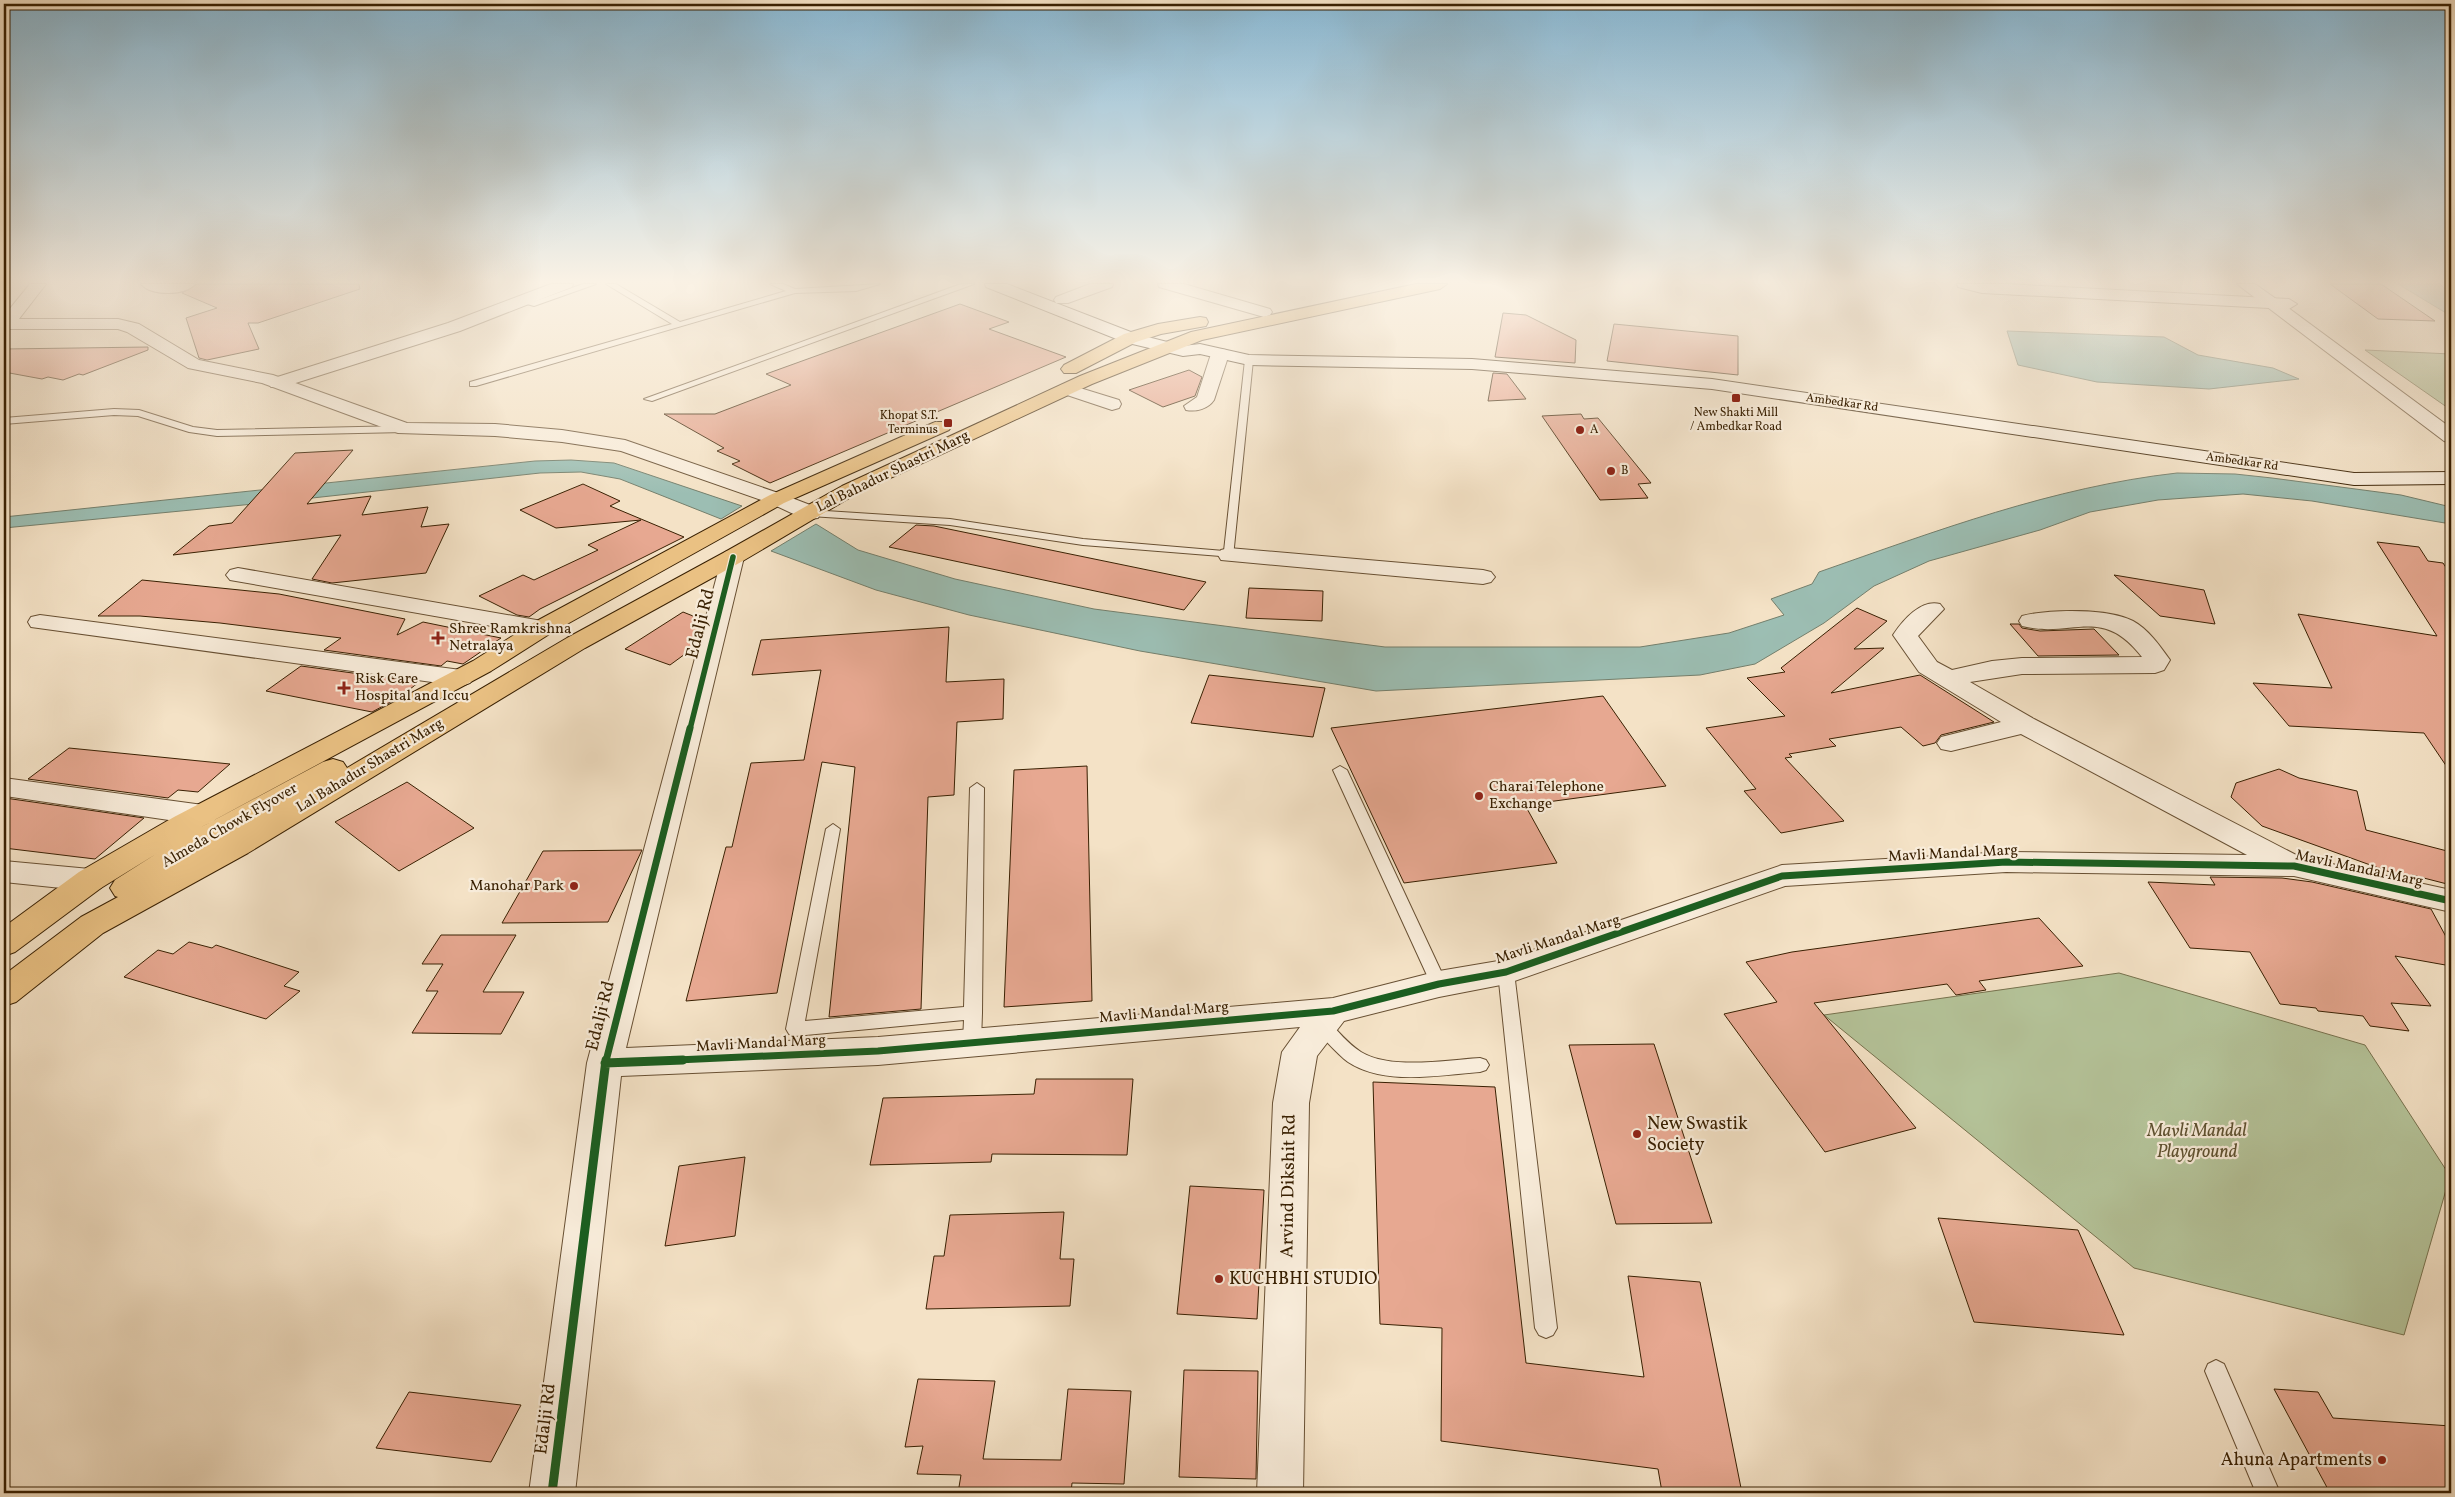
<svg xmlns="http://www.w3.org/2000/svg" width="2455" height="1497" font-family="Vollkorn,serif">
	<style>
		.green { fill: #b5c49a; stroke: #77724e }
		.water { fill: #9cbeb3; stroke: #747f6c }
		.building { fill: #e7a891; stroke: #392002 }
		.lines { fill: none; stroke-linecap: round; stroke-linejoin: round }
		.service-casing { stroke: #685033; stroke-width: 2 }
		.minor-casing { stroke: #685033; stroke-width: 2 }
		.tertiary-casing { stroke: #685033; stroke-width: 2 }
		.secondary-casing { stroke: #392002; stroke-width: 2 }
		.primary-casing { stroke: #392002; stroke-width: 2 }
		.service { fill: #f8ecda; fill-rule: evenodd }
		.minor { fill: #f8ecda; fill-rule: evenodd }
		.tertiary { fill: #f8ecda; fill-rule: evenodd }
		.secondary { fill: #f8ecda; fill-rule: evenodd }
		.primary { fill: #eac183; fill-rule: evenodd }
		.cycleway-far2-casing { stroke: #f8ecda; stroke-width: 8 }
		.cycleway-far1-casing { stroke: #f8ecda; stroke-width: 10 }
		.cycleway-casing { stroke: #f8ecda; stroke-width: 12 }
		.cycleway-far2 { stroke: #1b5e20; stroke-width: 5.5 }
		.cycleway-far1 { stroke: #1b5e20; stroke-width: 7 }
		.cycleway { stroke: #1b5e20; stroke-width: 9 }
		.poi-dot { fill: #8f2418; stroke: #f8ecda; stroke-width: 2 }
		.labels { text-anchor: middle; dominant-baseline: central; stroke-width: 4.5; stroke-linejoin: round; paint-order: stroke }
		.far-street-label { font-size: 12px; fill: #392002; stroke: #f8ecda }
		.far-poi-label { font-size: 12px; fill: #392002; stroke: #f8ecda; text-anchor: start }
		.street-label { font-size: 15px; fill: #392002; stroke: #f8ecda }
		.poi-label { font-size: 15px; fill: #392002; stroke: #f8ecda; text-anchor: start }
		.near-street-label { font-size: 18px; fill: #392002; stroke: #f8ecda }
		.near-poi-label { font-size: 18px; fill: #392002; stroke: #f8ecda; text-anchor: start }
		.near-park-label { font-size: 18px; font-style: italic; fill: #5e5130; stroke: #f8ecda }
	</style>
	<rect width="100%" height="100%" fill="#f4e2c6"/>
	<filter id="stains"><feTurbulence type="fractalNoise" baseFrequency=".004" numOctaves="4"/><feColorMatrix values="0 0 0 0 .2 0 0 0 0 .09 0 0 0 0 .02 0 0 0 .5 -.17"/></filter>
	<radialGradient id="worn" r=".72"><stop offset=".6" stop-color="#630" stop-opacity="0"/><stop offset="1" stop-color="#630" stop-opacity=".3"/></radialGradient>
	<path class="green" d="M 2365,350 L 2451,354 L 2451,410 Z
		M 2119,973 L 2365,1045 L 2450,1176 L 2404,1335 L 2134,1268 L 1824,1015 Z"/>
	<path class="water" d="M 2398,284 L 2440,284 L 2451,295 L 2451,316 Z
		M 2007,331 L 2164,337 L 2198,355 L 2273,368 L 2299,379 L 2209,389 L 2097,382 L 2018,365 Z
		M 571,460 L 614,463 L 742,506 L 721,519 L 620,479 L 581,472 L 540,473 L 285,501 L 4,528 L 4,517 L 535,461 Z
		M 2177,473 L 2235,474 L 2272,478 L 2401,495 L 2451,507 L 2451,524 L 2312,501 L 2243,494 L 2158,500 L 2090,512 L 2040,530 L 1929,561 L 1874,586 L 1824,623 L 1755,664 L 1700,675 L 1376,691 L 1140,651 L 969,615 L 876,590 L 771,551 L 816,524 L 858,550 L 955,579 L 1094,609 L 1385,647 L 1640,647 L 1729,633 L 1784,615 L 1771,599 L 1812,584 L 1819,572 C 1936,531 2053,487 2177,473 Z"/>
	<path class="building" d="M 197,284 L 359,284 L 360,289 L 258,323 L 248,323 L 259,349 L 207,360 L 199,358 L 186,318 L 217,308 L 182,293 Z
		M 2330,284 L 2381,284 L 2435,321 L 2378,319 Z
		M 960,304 L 1009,322 L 989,329 L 1066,357 L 770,483 L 732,464 L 740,461 L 717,451 L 724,448 L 664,414 L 715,414 L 791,385 L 766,374 Z
		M 1503,313 L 1526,315 L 1576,340 L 1575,363 L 1495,357 Z
		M 1614,324 L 1738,336 L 1738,375 L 1607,361 Z
		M 148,347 L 148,350 L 83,375 L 79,374 L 63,380 L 48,377 L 42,379 L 4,372 L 4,349 Z
		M 1189,370 L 1202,377 L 1195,396 L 1163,407 L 1129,390 Z
		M 1493,373 L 1507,374 L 1526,399 L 1488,401 Z
		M 1581,414 L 1584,419 L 1598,418 L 1651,483 L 1638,484 L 1648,498 L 1600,500 L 1542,416 Z
		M 353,450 L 307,504 L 371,496 L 362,515 L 428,507 L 421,527 L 449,524 L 426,573 L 332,583 L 312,579 L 341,535 L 173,555 L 209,526 L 232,523 L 295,453 Z
		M 583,484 L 620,501 L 610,506 L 684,537 L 540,609 L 529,617 L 517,615 L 479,596 L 523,575 L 534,580 L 598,550 L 588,545 L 641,520 L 556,528 L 520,510 Z
		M 916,525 L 934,526 L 1206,582 L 1184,610 L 889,547 Z
		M 2377,542 L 2419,547 L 2428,561 L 2443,563 L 2451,575 L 2451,773 L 2424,733 L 2289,726 L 2253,683 L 2332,688 L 2298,614 L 2437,636 Z
		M 2114,575 L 2204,590 L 2215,624 L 2160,616 Z
		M 142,580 L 279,594 L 405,619 L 397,635 L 423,622 L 501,638 L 463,664 L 447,661 L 441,666 L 324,650 L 341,638 L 220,623 L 140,616 L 98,616 Z
		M 1249,588 L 1323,591 L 1322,621 L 1246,618 Z
		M 1857,608 L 1887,621 L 1854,649 L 1884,648 L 1831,693 L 1920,675 L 1994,722 L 1941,735 L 1935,743 L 1923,746 L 1901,727 L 1829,739 L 1836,746 L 1789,754 L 1792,757 L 1785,758 L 1844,821 L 1781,833 L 1744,791 L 1756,789 L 1706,728 L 1785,716 L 1747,678 L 1785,672 L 1781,668 Z
		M 683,612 L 703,620 L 696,646 L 670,665 L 625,649 Z
		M 2010,624 L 2019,624 L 2022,628 L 2040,631 L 2094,629 L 2119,655 L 2038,656 Z
		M 949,627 L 946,682 L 1004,679 L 1003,719 L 957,722 L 954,795 L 928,797 L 921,1009 L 829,1017 L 855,767 L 822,762 L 777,993 L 686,1001 L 726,847 L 732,847 L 751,763 L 804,760 L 821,670 L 752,675 L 761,640 Z
		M 301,666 L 419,682 L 400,697 L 372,712 L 266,691 Z
		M 1209,675 L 1325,688 L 1313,737 L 1191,723 Z
		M 1603,696 L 1666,786 L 1525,805 L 1557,863 L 1404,883 L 1331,728 Z
		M 69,748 L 230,764 L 198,792 L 178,790 L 168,798 L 28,779 Z
		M 1087,766 L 1092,1001 L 1004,1007 L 1014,770 Z
		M 2279,769 L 2299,778 L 2357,791 L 2366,830 L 2451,852 L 2451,885 L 2412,875 L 2415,880 L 2412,880 L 2262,826 L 2231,797 L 2236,783 Z
		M 407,782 L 474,828 L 399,871 L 335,822 Z
		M 4,797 L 5,798 L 144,818 L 95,859 L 4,848 Z
		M 642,850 L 608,922 L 502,923 L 543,851 Z
		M 2210,877 L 2282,878 L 2312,882 L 2431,909 L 2451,946 L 2451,966 L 2395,956 L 2431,1006 L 2391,1003 L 2409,1031 L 2370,1026 L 2363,1016 L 2318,1011 L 2316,1008 L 2280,1004 L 2250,952 L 2190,948 L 2148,882 L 2215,885 Z
		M 2039,918 L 2083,966 L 1979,981 L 1986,990 L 1956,995 L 1947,984 L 1814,1003 L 1916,1128 L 1825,1152 L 1724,1014 L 1777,1002 L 1746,962 L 1792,952 Z
		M 441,935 L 516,935 L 483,992 L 524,992 L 501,1034 L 412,1033 L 438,991 L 426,991 L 443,964 L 422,964 Z
		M 189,942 L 212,948 L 216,945 L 299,972 L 284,986 L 300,991 L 266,1019 L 124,977 L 158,950 L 173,954 Z
		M 1654,1044 L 1712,1223 L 1616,1224 L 1569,1045 Z
		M 1036,1079 L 1133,1079 L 1127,1155 L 992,1154 L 991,1162 L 870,1165 L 883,1098 L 1034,1094 Z
		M 1373,1082 L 1495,1087 L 1526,1363 L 1644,1377 L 1628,1276 L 1700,1282 L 1742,1493 L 1662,1492 L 1658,1469 L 1441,1441 L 1442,1328 L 1380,1324 Z
		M 745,1157 L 735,1236 L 665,1246 L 679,1166 Z
		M 1190,1186 L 1264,1190 L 1257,1319 L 1177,1314 Z
		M 1064,1212 L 1060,1259 L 1074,1259 L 1070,1306 L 926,1309 L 934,1256 L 944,1256 L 950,1215 Z
		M 1938,1218 L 2078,1230 L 2124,1335 L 1974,1322 Z
		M 1184,1370 L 1258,1371 L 1256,1479 L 1179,1477 Z
		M 918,1379 L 995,1381 L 983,1459 L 1061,1460 L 1068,1389 L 1131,1391 L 1124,1484 L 1072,1483 L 1071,1493 L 958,1493 L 961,1475 L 917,1474 L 923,1446 L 905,1447 Z
		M 2274,1389 L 2318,1392 L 2333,1418 L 2451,1426 L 2451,1493 L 2330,1493 Z
		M 409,1392 L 521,1405 L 491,1462 L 376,1448 Z"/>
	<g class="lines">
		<defs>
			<path id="service" d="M 583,284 L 596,284 L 534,306 L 527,304 Z
				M 606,284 L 616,284 L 680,322 L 786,291 L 770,284 L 783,284 L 795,289 L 880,284 L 856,291 L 795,293 L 476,386 L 470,386 L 470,382 L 672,324 Z
				M 961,284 L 974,284 L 652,401 L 644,399 Z
				M 1249,357 L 1253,360 L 1233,557 L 1083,545 L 950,525 L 810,516 L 805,513 L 810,510 L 950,519 L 1083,539 L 1224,551 L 1245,360 Z
				M 114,409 L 139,410 L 193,427 L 217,430 L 405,426 L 410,429 L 405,432 L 217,436 L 189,432 L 138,416 L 114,415 L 4,424 L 4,418 Z
				M 1340,766 L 1347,770 L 1447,984 L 1445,988 L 1439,990 L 1433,988 L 1431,984 L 1333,770 Z
				M 977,783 L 984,788 L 982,1013 L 981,1041 L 978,1046 L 972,1048 L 966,1046 L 963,1041 L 964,1020 L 795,1036 L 789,1034 L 786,1029 L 826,829 L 833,824 L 840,829 L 805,1021 L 964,1007 L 970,788 Z
				M 1506,966 L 1512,968 L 1514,972 L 1557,1328 L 1553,1335 L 1546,1338 L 1539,1335 L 1535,1328 L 1498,972 L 1500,968 Z
				M 1321,1018 L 1327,1020 C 1338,1031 1348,1044 1361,1052 C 1390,1070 1447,1060 1480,1058 L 1486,1060 L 1489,1065 L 1486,1070 L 1480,1072 C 1439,1075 1384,1086 1348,1062 C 1336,1053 1326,1040 1315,1030 L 1312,1025 L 1315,1020 Z
				M 2216,1360 L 2224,1364 L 2280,1493 L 2256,1493 L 2205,1371 L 2208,1364 Z"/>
			<path id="minor" d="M 30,284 L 46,284 L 12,328 L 4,328 L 4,316 Z
				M 141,284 L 195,284 C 185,296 151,296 141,284 Z
				M 551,284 L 573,284 L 572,287 L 460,331 L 283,387 L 271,387 L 268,383 L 271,379 L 448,323 Z
				M 1090,284 L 1113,284 L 1112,287 L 1068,303 L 1056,303 L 1054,300 L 1056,297 Z
				M 1158,284 L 1184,284 L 1270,309 L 1272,312 L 1270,315 L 1264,317 L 1159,287 Z
				M 1957,284 L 2004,284 L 2289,299 L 2297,304 L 2289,309 L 1982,293 L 1958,287 Z
				M 1220,349 L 1226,350 L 1229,354 L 1214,400 C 1208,409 1196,412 1186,410 L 1184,406 L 1197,397 L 1211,354 L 1214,350 Z
				M 1067,384 L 1119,400 L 1121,404 L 1119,408 L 1112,410 L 1061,393 L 1058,389 L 1061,385 Z
				M 1229,548 L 1483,570 L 1491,572 L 1495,577 L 1491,582 L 1483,584 L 1221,560 L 1218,555 L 1221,550 Z
				M 733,550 L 741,552 L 744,557 L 626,1048 L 878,1037 L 1333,998 L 1439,971 L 1504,960 L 1782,865 L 2006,852 L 2247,855 L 2021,734 L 1951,751 L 1941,749 L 1937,743 L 1941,737 L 2001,722 L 1919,672 L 1893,635 C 1903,620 1921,599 1940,604 L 1944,609 L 1918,636 L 1937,662 L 1952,670 L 1992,661 L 2022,658 L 2142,657 C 2101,604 2073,639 2022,626 L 2019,621 L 2022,616 C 2049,609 2108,608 2133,621 C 2148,629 2160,646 2170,660 L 2164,670 L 2155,673 L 2022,674 L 1970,682 L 2034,719 L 2300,857 L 2451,890 L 2451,912 L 2294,876 L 2006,872 L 1785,886 L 1506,984 L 1439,997 L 1344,1021 L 1317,1056 L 1309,1103 L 1303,1493 L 1257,1493 L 1273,1103 L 1282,1052 L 1300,1027 L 878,1065 L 621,1076 L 575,1493 L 529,1493 L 587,1063 L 722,557 L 725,552 Z
				M 238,568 L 542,621 L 551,623 L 554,628 L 551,633 L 542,635 L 230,580 L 226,575 L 230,570 Z
				M 40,615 L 461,670 L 470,673 L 474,678 L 470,683 L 461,686 L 31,627 L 28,622 L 31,617 Z
				M 4,778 L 203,805 L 213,808 L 218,815 L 213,822 L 203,825 L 5,796 Z
				M 4,861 L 90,869 L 101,872 L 105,880 L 101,888 L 90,891 L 4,882 Z"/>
			<path id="tertiary" d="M 2237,284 L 2255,284 L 2279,301 L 2451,428 L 2451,443 L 2444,441 Z
				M 4,319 L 118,319 L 139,324 L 199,360 L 273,375 L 407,423 L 495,424 L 562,430 L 625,440 L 784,495 L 818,508 L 821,513 L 818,518 L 810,519 L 802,518 L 770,503 L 621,451 L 562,442 L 495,436 L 398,433 L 262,383 L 188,368 L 127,332 L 118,329 L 4,329 Z"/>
			<path id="secondary" d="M 985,284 L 1007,284 L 1136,334 L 1183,346 L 1200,344 L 1249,355 L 1472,359 L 1712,379 L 2354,473 L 2451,472 L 2451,484 L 2354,485 L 1712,389 L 1472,369 L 1249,365 L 1200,354 L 1183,356 L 1124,342 L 986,287 Z"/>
			<path id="primary" d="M 1416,284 L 1447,284 L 1440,289 L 1202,340 L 1092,384 L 856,494 L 741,562 L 585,648 L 248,853 L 103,933 L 16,1002 L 4,1006 L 4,975 L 81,917 L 118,897 L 115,896 L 110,888 L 115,880 L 156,854 L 101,888 L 15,952 L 4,956 L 4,927 L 79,872 L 174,817 L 473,661 L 533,623 L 770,495 L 935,422 L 949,422 L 952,426 L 949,430 L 784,503 L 551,633 L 491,671 L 194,831 L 323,762 L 333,759 L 343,762 L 347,768 L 567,638 L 725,552 L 842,486 L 1080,376 L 1191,332 Z
				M 1200,317 L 1206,318 L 1208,322 L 1206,326 L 1161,334 L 1136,342 L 1076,373 L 1064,373 L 1061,369 L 1064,365 L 1124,334 L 1158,324 Z"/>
		</defs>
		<use href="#service" class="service-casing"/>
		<use href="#minor" class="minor-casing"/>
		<use href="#tertiary" class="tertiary-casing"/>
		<use href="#secondary" class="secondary-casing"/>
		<use href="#primary" class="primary-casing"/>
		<use href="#service" class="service"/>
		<use href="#minor" class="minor"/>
		<use href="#tertiary" class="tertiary"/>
		<use href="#secondary" class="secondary"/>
		<use href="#primary" class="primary"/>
		<defs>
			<path id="cycleway-far2" d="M 690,729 L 733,557"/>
			<path id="cycleway-far1" d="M 606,1061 L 690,728
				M 655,1061 L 878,1051 L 1333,1011 L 1439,984 L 1506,972 L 1782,876 L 2006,862 L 2294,866 L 2451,901"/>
			<path id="cycleway" d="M 605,1063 L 683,1060
				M 552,1493 L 606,1060"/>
		</defs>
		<use href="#cycleway-far2" class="cycleway-far2-casing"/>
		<use href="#cycleway-far1" class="cycleway-far1-casing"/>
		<use href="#cycleway" class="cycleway-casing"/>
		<use href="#cycleway-far2" class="cycleway-far2"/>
		<use href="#cycleway-far1" class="cycleway-far1"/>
		<use href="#cycleway" class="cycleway"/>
	</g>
	<linearGradient id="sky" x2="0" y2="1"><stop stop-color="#89b8d3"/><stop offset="0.57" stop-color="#faf2e5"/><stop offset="1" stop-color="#faf2e5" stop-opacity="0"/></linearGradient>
	<rect width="2455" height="494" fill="url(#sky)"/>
	<g class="poi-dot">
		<rect x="1731" y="393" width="10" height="10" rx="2.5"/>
		<rect x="943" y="418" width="10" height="10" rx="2.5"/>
		<circle cx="1580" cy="430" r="5"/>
		<circle cx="1611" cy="471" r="5"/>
		<path d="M435.5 630.5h5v5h5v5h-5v5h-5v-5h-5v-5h5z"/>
		<path d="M341.5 680.5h5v5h5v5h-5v5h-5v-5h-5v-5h5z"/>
		<circle cx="1479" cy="796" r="5"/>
		<circle cx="574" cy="886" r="5"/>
		<circle cx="1637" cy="1134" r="5"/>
		<circle cx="1219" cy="1279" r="5"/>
		<circle cx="2382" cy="1460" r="5"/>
	</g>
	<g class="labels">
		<g class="far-street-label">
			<text transform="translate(1842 403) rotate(8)">Ambedkar Rd</text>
			<text transform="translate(2242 462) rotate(8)">Ambedkar Rd</text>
		</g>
		<g class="far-poi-label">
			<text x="1736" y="413" text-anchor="middle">New Shakti Mill<tspan x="1736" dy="14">/ Ambedkar Road</tspan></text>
			<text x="938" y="416" text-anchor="end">Khopat S.T.<tspan x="938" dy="14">Terminus</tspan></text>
			<text x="1590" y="430">A</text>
			<text x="1621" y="471">B</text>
		</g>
		<g class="street-label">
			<text transform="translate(893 472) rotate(-26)">Lal Bahadur Shastri Marg</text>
			<text transform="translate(370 766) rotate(-31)">Lal Bahadur Shastri Marg</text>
			<text transform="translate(230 826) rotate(-30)">Almeda Chowk Flyover</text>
			<text transform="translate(1953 854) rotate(-3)">Mavli Mandal Marg</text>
			<text transform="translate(2359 869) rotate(12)">Mavli Mandal Marg</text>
			<text transform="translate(1558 940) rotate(-18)">Mavli Mandal Marg</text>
			<text transform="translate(1164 1013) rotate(-5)">Mavli Mandal Marg</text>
			<text transform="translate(761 1044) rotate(-3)">Mavli Mandal Marg</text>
		</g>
		<g class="poi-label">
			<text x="449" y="629">Shree Ramkrishna<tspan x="449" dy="17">Netralaya</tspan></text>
			<text x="355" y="679">Risk Care<tspan x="355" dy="17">Hospital and Iccu</tspan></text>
			<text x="1489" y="787">Charai Telephone<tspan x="1489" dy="17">Exchange</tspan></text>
			<text x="564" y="886" text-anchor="end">Manohar Park</text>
		</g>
		<g class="near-street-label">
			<text transform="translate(701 624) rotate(-76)">Edalji Rd</text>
			<text transform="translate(601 1016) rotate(-76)">Edalji Rd</text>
			<text transform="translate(1289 1186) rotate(-89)">Arvind Dikshit Rd</text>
			<text transform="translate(546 1419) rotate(-83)">Edalji Rd</text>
		</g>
		<g class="near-poi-label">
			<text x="1647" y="1124">New Swastik<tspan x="1647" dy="21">Society</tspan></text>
			<text x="1229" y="1279">KUCHBHI STUDIO</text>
			<text x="2372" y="1460" text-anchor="end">Ahuna Apartments</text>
		</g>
		<g class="near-park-label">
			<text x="2197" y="1131">Mavli Mandal<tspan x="2197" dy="21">Playground</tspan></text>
		</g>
	</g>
	<rect width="2455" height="1497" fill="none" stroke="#f4e2c6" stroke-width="20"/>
	<rect x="5" y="5" width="2445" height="1487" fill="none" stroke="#392002" stroke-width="2.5"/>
	<rect x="10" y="10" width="2435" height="1477" fill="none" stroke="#392002"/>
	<rect width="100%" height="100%" filter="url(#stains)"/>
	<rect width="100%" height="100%" fill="url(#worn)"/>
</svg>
